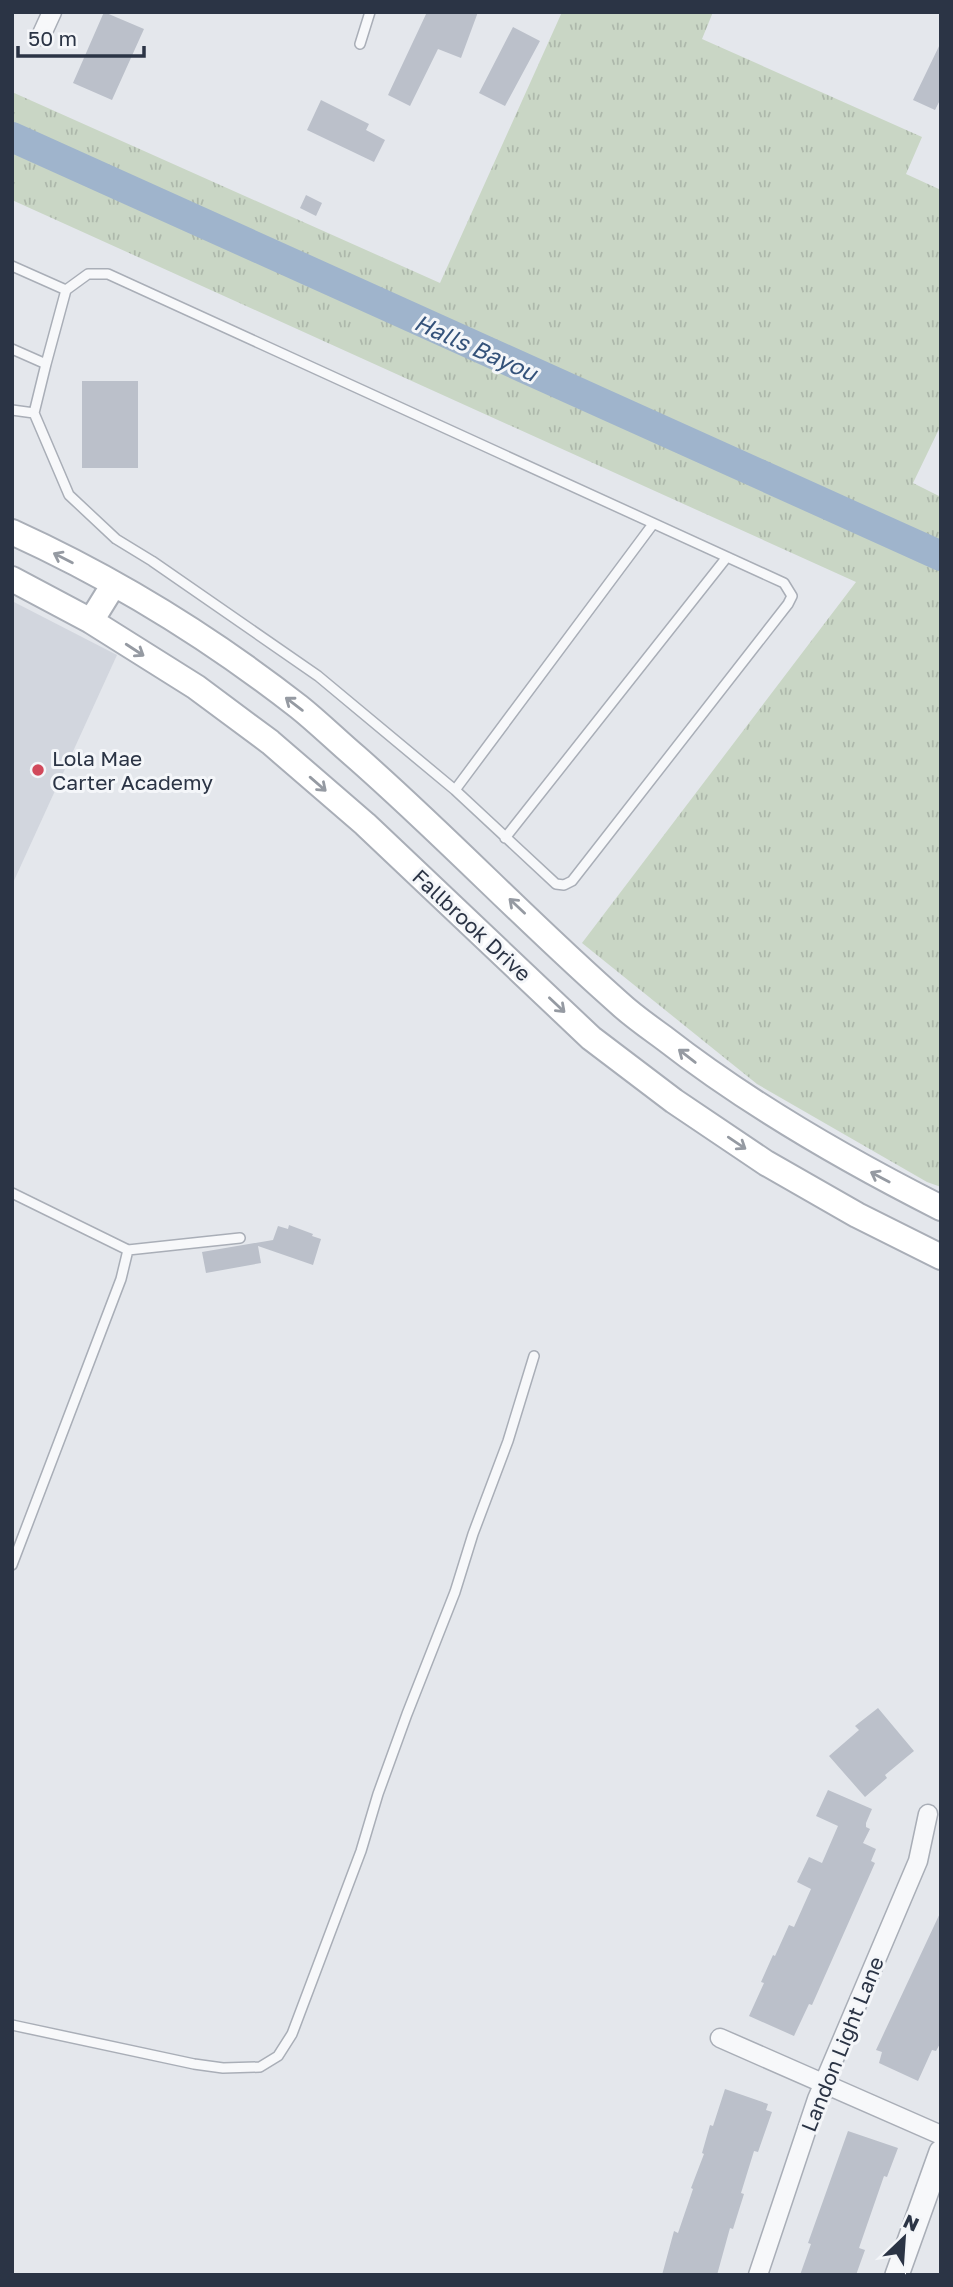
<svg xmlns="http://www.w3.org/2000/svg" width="953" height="2287" font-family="'Golos Text',sans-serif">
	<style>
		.built { fill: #d2d6de }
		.grass { fill: url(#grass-tufts) }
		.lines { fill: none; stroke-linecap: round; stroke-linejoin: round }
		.river { stroke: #9fb4cc; stroke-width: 30 }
		.building { fill: #bbc0ca }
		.service-casing { stroke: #a9aeb7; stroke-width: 12 }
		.minor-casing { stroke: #a9aeb7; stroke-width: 21 }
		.tertiary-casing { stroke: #a9aeb7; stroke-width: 26 }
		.secondary-casing { stroke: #a9aeb7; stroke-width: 28 }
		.service { stroke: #f7f8fa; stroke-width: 9 }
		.minor { stroke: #f7f8fa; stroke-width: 18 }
		.tertiary { stroke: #f7f8fa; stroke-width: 23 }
		.secondary { stroke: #fff; stroke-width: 24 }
		.oneway { stroke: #959aa2 }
		.poi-dot { fill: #d1495b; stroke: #f4f6f9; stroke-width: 2.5 }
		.labels { text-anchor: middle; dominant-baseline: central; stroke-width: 6; stroke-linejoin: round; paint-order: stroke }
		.poi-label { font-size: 21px; fill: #2b3445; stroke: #f4f6f9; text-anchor: start }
		.street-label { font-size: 21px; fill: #2b3445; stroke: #f4f6f9 }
		.water-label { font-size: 23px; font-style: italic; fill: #34527a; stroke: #f4f6f9 }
	</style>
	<defs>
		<pattern id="grass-tufts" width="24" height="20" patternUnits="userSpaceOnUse" patternTransform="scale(1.75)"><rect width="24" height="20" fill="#c9d6c5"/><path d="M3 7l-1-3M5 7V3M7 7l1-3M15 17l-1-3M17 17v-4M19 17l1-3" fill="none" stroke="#adb8ab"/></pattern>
	</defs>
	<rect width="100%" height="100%" fill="#e4e7ec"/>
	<path class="built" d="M 12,601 L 117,655 L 12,885 Z"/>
	<path class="grass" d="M 562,12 L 713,12 L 702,39 L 922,137 L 906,174 L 941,190 L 941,425 L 913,483 L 941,497 L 941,1187 L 927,1182 L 757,1084 L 582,943 L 856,582 L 12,200 L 12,92 L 440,283 Z"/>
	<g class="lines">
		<path class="river" d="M 12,137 L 941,556"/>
	</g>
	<path class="building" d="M 104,12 L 144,29 L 112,100 L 73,83 Z
		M 427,12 L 478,12 L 461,58 L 438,49 L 410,106 L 388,95 Z
		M 513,27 L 540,41 L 505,106 L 479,93 Z
		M 941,42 L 941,98 L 935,110 L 913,100 Z
		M 321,100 L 369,124 L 366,130 L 385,140 L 374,162 L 307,130 Z
		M 306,195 L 322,203 L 316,216 L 300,208 Z
		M 82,381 L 138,381 L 138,468 L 82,468 Z
		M 289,1225 L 313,1234 L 312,1236 L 321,1239 L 313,1265 L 258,1246 L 261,1263 L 206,1273 L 202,1252 L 273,1240 L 278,1226 L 288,1229 Z
		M 878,1708 L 914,1751 L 885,1775 L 887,1778 L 865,1797 L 829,1756 L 859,1730 L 855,1726 Z
		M 828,1790 L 872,1809 L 866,1823 L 866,1827 L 870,1829 L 863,1843 L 876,1849 L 871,1861 L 875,1863 L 812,2005 L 809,2004 L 794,2036 L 749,2016 L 764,1983 L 761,1982 L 773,1955 L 775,1956 L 789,1925 L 794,1927 L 811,1889 L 797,1882 L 809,1857 L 822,1863 L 838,1826 L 816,1816 Z
		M 941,1911 L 941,2042 L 936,2051 L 932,2050 L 918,2081 L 879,2063 L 882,2052 L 876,2050 Z
		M 725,2089 L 768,2104 L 766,2110 L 772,2112 L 758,2152 L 754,2151 L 741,2193 L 744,2194 L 738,2213 L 733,2229 L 730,2228 L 717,2275 L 662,2275 L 674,2231 L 678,2233 L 693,2189 L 691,2188 L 704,2154 L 702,2153 L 710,2125 L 713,2126 Z
		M 848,2131 L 898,2148 L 887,2177 L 884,2176 L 859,2248 L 865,2250 L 856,2275 L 800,2275 L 811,2244 L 808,2243 Z"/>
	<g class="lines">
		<defs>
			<path id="service" d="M 360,44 L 370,12
				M 12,266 L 66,290 L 88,274 L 108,274 L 784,583 L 792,596 L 788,604 L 572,881 L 564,885 L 556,884 L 455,790 L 318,676 L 152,561 L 116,539 L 69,495 L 34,413 L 46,364 L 12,349
				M 46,364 L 66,290
				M 12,410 L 34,413
				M 455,790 L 653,524
				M 505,838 L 727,557
				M 12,1193 L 128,1250 L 240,1238
				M 12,1565 L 121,1279 L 128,1250
				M 12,2025 L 194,2064 L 223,2068 L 260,2067 L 278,2056 L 292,2034 L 361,1851 L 378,1794 L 407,1714 L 455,1592 L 473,1534 L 508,1441 L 534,1356"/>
			<path id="minor" d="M 41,36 L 52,12
				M 720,2038 L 941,2135
				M 758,2275 L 817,2099 L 918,1861 L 928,1814"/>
			<path id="tertiary" d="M 897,2275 L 941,2152"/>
			<path id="secondary" d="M 12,532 C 113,578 212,639 299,707 C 319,723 337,741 356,757 C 446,836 529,924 619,1003 C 633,1016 649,1027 664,1038 C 750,1105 844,1159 941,1208
				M 12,579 L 91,621 L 196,687 L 270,742 L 365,824 L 591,1038 L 674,1101 L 766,1163 L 857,1215 L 941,1257
				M 91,621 L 114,584"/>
		</defs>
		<use href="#service" class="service-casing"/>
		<use href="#minor" class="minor-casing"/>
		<use href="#tertiary" class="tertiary-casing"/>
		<use href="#secondary" class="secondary-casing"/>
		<use href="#service" class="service"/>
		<use href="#minor" class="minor"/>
		<use href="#tertiary" class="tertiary"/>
		<use href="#secondary" class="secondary"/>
	</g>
	<defs><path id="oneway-shaft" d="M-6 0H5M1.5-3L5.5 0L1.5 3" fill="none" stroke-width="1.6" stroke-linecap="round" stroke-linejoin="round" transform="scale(1.75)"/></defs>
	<g class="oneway">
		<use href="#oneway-shaft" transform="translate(63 558) rotate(-153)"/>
		<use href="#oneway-shaft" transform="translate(135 650) rotate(33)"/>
		<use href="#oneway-shaft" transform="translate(294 704) rotate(-143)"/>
		<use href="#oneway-shaft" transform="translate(318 784) rotate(41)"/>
		<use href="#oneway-shaft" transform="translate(517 906) rotate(-137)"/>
		<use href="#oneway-shaft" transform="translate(557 1005) rotate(43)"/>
		<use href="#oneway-shaft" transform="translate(687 1056) rotate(-142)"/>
		<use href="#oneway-shaft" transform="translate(737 1143) rotate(34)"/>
		<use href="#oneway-shaft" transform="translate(880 1177) rotate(-152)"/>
	</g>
	<circle class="poi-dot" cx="38" cy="770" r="7"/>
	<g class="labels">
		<g class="poi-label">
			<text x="52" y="758">Lola Mae<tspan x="52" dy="24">Carter Academy</tspan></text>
		</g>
		<g class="street-label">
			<text transform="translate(472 925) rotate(43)">Fallbrook Drive</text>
			<text transform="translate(842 2044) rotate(-68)">Landon Light Lane</text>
		</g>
		<g class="water-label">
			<text transform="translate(476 347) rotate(24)">Halls Bayou</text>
		</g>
	</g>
	<rect width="953" height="2287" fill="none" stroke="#2b3445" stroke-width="28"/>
	<g transform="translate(904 2238) rotate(25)" stroke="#f4f6f9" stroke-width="5" paint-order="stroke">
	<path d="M0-5L12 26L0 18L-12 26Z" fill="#2b3445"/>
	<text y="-10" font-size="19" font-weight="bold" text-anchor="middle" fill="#2b3445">N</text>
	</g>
	<path d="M18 46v10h126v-10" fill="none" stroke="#2b3445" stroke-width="3.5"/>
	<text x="28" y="46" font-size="21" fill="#2b3445" stroke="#f4f6f9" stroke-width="5" paint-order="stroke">50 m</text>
</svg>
